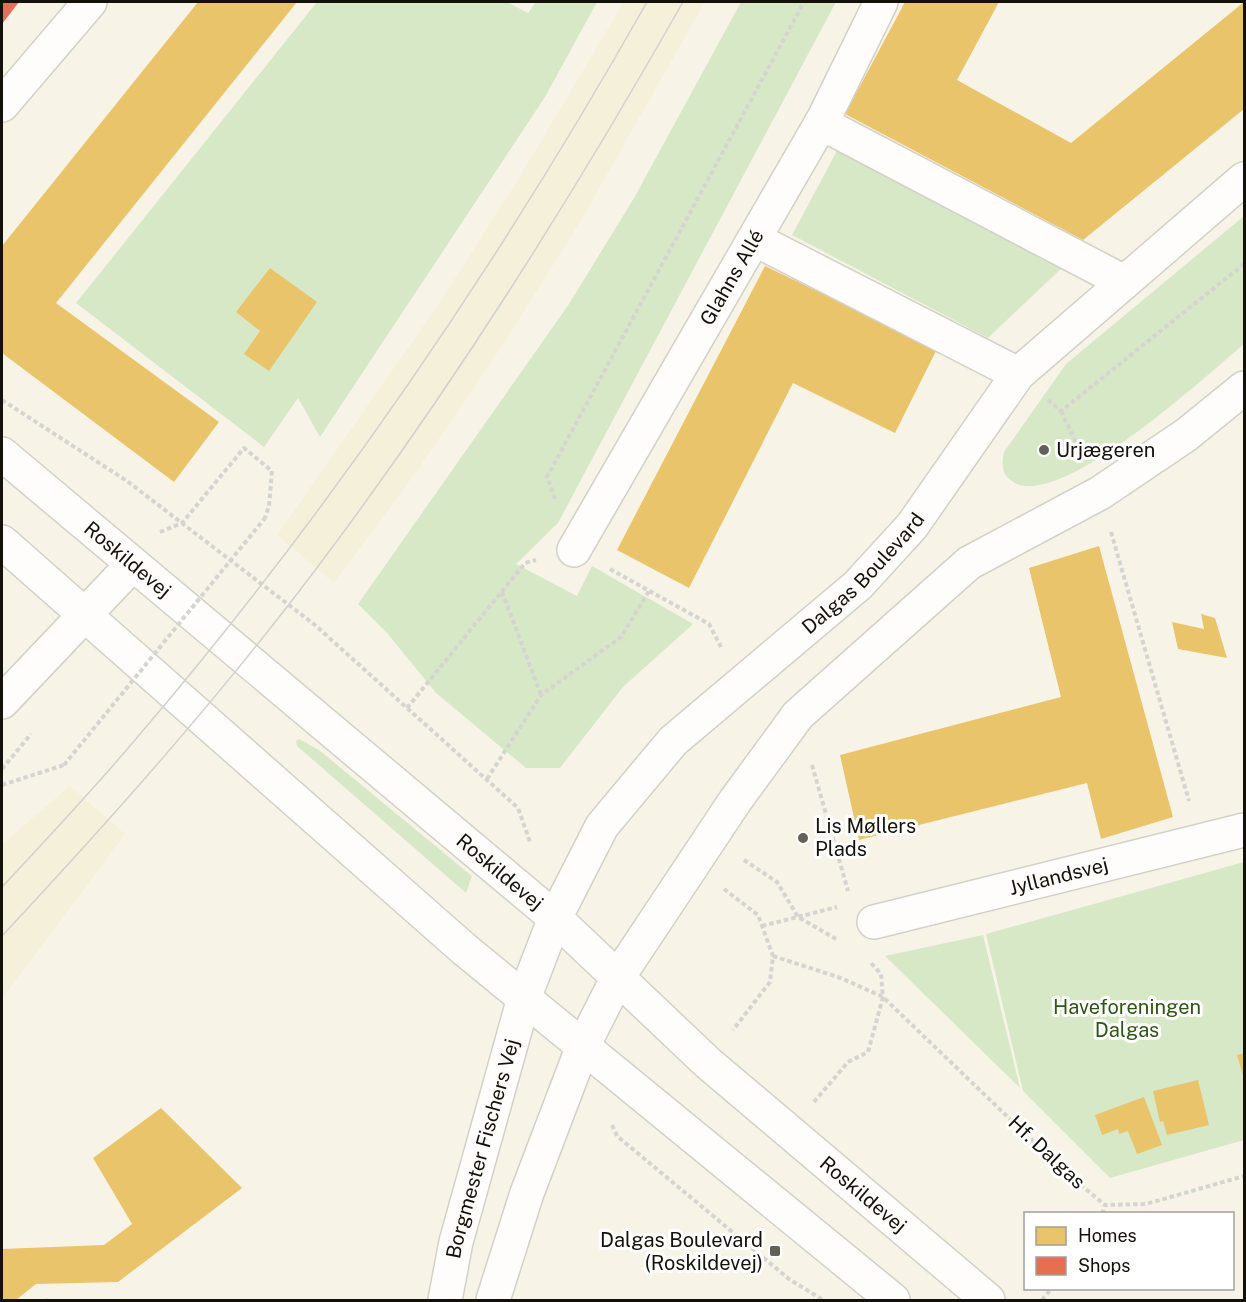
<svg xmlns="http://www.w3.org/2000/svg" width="1246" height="1302" font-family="'Public Sans',sans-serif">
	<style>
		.built { fill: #f5f0d9 }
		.green { fill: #d7e8c7 }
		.homes { fill: #e9c46a }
		.shops { fill: #e76f51 }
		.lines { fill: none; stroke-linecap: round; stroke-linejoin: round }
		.minor-casing { stroke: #d3d1c7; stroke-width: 36 }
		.path { stroke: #d5d4d0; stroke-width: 4; stroke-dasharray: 4.5 3; stroke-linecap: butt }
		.minor { stroke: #fefdfb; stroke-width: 33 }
		.tram { stroke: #d1d0cd; stroke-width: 1.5 }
		.path-bridge { stroke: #d5d4d0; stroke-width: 4; stroke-dasharray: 4.5 3; stroke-linecap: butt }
		.poi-dot { fill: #636057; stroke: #fff; stroke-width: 2 }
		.labels { text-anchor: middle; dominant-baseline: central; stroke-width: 6; stroke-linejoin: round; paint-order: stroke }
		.street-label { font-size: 20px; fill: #131109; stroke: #fff }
		.poi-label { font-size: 20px; fill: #131109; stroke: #fff; text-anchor: start }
		.park-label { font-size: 20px; fill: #2c5611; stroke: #fff }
	</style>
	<rect width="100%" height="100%" fill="#f7f4e7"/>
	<path class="built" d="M 624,2 L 705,2 L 577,227 L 500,349 L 419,468 L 334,583 L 277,535 L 438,305 L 514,186 Z
		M 70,786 L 125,834 L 2,999 L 2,844 Z"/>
	<path class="green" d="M 317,2 L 507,2 L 528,13 L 536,2 L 597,2 L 545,97 L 320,437 L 298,398 L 264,447 L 76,303 Z
		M 741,2 L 836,2 L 558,523 L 516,564 L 577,596 L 592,566 L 693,624 L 623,687 L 560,768 L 526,768 L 436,693 L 387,633 L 358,604 L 569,304 L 634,198 Z
		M 839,147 L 1065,265 L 988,338 L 792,235 Z
		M 1244,216 L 1244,344 C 1206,376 1063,508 1015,483 C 1002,476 1001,466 1004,452 L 1066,364 Z
		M 299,739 L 319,750 L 472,876 L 466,893 L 297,746 L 296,741 Z
		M 1244,862 L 1244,1140 L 1110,1178 L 1023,1091 L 986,934 Z
		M 983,935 L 1020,1088 L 885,956 Z"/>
	<path class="homes" d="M 198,2 L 297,2 L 56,303 L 219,422 L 174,482 L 2,353 L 2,246 Z
		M 905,2 L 999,2 L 957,80 L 1071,143 L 1244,2 L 1244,109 L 1083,240 L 845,114 Z
		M 765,266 L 937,349 L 895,433 L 793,383 L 689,588 L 617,550 Z
		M 270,268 L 317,302 L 269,371 L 244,354 L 260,331 L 236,312 Z
		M 1099,546 L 1173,817 L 1101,839 L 1087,783 L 859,840 L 840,755 L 1061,697 L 1029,568 Z
		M 1201,614 L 1215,618 L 1227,658 L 1178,649 L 1172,622 L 1204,629 Z
		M 1244,1053 L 1244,1079 L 1237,1055 Z
		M 1198,1080 L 1209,1125 L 1167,1135 L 1163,1121 L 1160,1122 L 1153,1091 Z
		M 1144,1097 L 1162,1145 L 1137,1154 L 1128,1131 L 1119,1134 L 1118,1129 L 1102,1135 L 1095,1115 Z
		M 161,1108 L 242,1188 L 118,1282 L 36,1284 L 16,1300 L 2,1300 L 2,1249 L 104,1245 L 132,1224 L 93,1158 Z"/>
	<path class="shops" d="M 2,2 L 19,2 L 2,24 Z"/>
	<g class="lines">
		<defs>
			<g id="minor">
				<path d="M 2,105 L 90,2"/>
				<path d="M 821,123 L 1124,282"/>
				<path d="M 754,239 L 1018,374"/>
				<path id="s1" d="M 2,454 L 555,918 L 708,1063 L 988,1300"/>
				<path d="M 2,542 L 464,949 L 893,1300"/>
				<path id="s2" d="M 574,550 L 824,118 L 881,2"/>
				<path d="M 2,702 L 132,565"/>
				<path id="s3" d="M 874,922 L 1244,830"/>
				<path id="s4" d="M 445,1300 L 456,1242 L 524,998 L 555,918 L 602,826 L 673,741 L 858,585 L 912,526 L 1018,374 L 1244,179"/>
				<path d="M 493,1300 L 527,1193 L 583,1046 L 618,977 L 735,801 L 798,715 L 969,563 L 1100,493 L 1186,435 L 1244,388"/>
			</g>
		</defs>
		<use href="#minor" class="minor-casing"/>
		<path class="path" d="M 2,400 L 127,481 L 315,625 L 518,808 L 530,842
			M 1048,400 L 1061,411 L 1244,264
			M 1061,411 L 1082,455
			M 555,499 L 547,477 L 804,2
			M 160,532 L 182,523 L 244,448 L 272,471 L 269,506 L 265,518
			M 1111,532 L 1189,801
			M 610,569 L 709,624 L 721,647
			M 502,592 L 541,695
			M 407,708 L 525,563 L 536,560
			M 812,765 L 848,891
			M 2,769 L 31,734
			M 487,779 L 541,695 L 621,637 L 649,591
			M 2,785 L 64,765
			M 744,860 L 777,882 L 798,917 L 836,939
			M 724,889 L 758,915 L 773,956 L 770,982 L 733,1030
			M 762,926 L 837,907
			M 773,956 L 841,978 L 883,997 L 1065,1172 L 1105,1205 L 1146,1204 L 1244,1176
			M 814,1102 L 848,1062 L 868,1052 L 883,997 L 881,974 L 871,963
			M 612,1125 L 617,1136 L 789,1279 L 823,1300
			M 1102,1214 L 1105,1205
			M 46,1300 L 47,1300
			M 1042,1300 L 1052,1288"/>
		<use href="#minor" class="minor"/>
		<path class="tram" d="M 2,887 C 47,839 92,791 135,740 C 330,512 500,262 647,2
			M 2,936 C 112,818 219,698 316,569 C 452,389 572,198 683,2"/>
		<path class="path-bridge" d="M 64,765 L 265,518"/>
	</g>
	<g class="poi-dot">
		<circle cx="1044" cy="450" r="6"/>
		<circle cx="803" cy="838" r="6"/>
		<rect x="769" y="1245" width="12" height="12" rx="3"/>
	</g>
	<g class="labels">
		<g class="street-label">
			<text stroke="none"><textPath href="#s2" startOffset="315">Glahns Allé</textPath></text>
			<text stroke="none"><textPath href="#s1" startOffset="164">Roskildevej</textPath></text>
			<text stroke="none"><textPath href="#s4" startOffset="866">Dalgas Boulevard</textPath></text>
			<text stroke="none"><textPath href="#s1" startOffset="650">Roskildevej</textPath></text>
			<text stroke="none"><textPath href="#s3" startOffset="190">Jyllandsvej</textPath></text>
			<text stroke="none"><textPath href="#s4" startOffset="156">Borgmester Fischers Vej</textPath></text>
			<text transform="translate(1047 1152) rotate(43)">Hf. Dalgas</text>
			<text stroke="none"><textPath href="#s1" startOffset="1136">Roskildevej</textPath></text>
		</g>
		<g class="poi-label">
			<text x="1056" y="450">Urjægeren</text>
			<text x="815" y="826">Lis Møllers<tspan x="815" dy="23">Plads</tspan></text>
			<text x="763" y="1240" text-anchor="end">Dalgas Boulevard<tspan x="763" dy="23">(Roskildevej)</tspan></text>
		</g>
		<g class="park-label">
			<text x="1127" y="1007">Haveforeningen<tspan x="1127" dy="23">Dalgas</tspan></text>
		</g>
	</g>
	<rect width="1246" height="1302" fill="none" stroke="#131109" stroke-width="6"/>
	<rect x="1024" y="1212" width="210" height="78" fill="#ffffff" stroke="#a1a09d" stroke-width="1.5"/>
	<rect x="1036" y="1227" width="30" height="18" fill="#e9c46a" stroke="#a1a09d" stroke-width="1.5"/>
	<text x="1078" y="1242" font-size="18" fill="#131109">Homes</text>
	<rect x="1036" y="1257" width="30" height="18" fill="#e76f51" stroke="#a1a09d" stroke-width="1.5"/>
	<text x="1078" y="1272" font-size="18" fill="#131109">Shops</text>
</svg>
